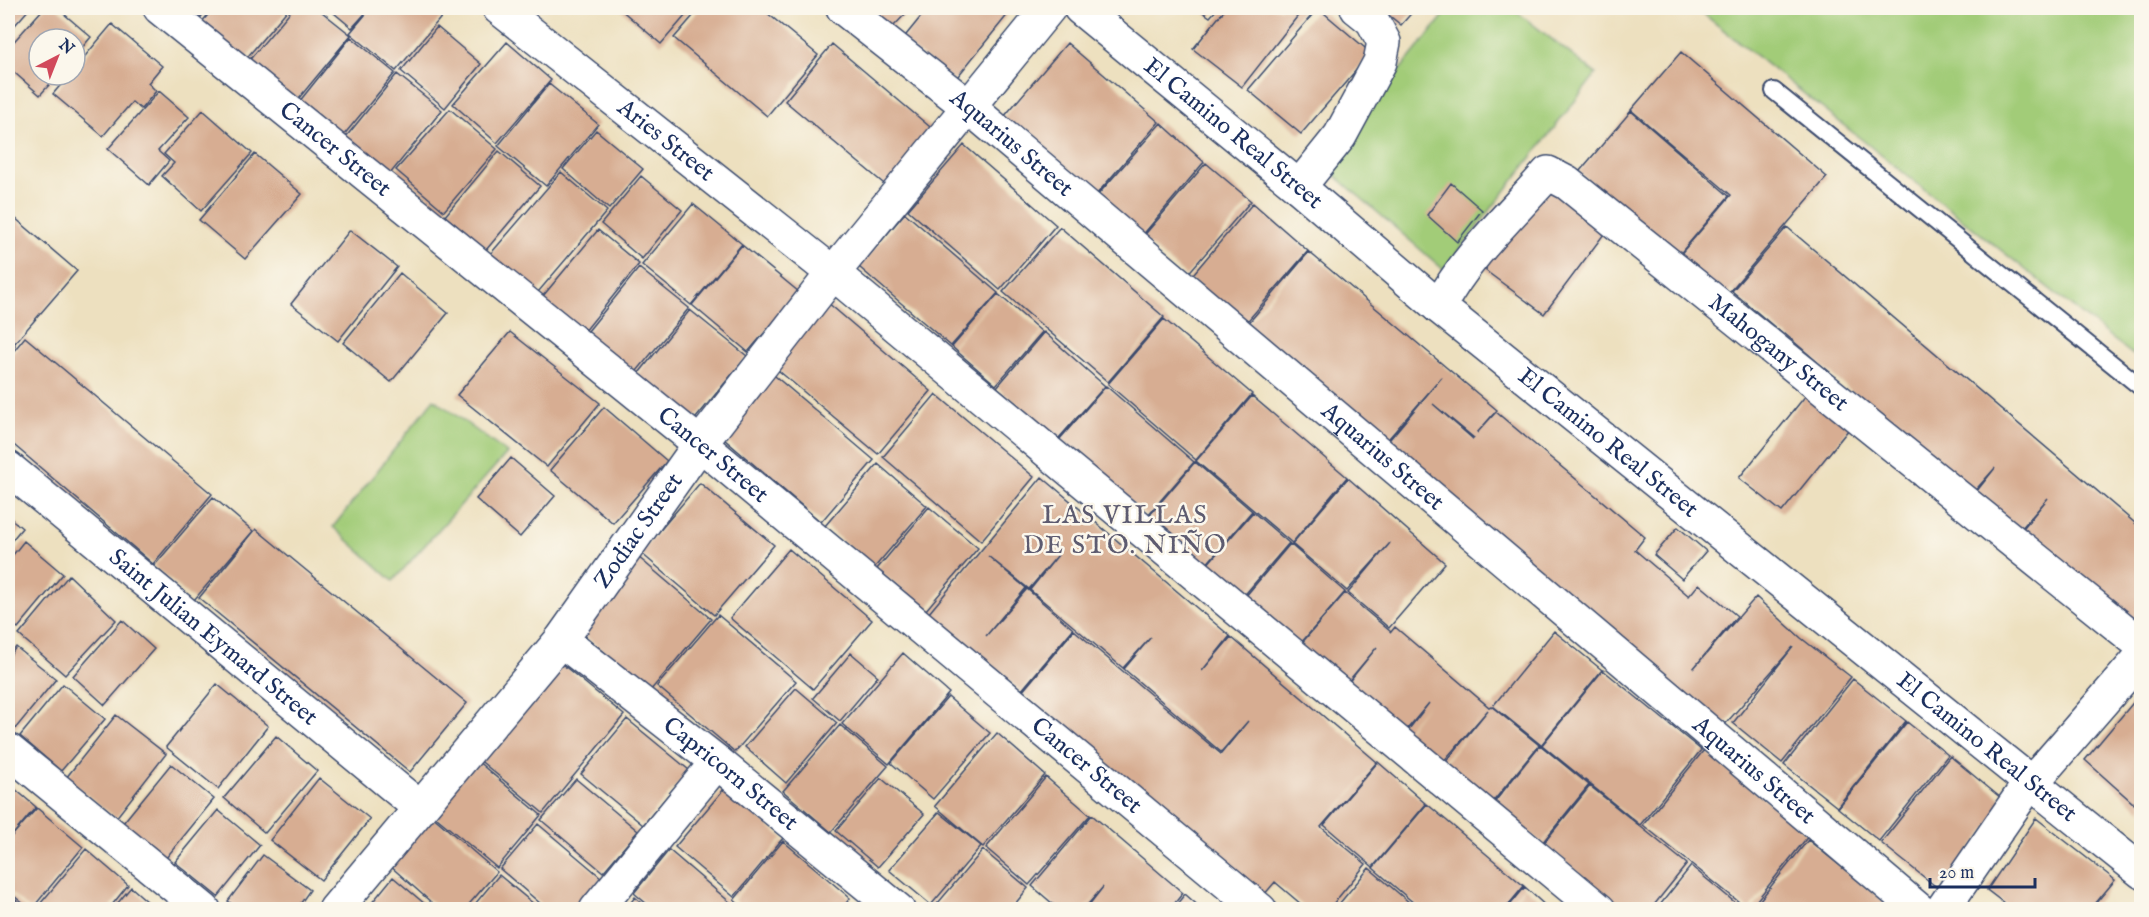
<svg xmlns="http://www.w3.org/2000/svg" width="2149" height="917" font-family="'IM FELL English',serif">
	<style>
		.green { fill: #a2cc78; stroke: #5e7e6b; stroke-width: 1.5 }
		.building { fill: #d7ad92; fill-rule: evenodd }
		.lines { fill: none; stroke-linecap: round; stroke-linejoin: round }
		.service-casing { stroke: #3a4a6d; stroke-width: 20 }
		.minor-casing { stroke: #3a4a6d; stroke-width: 36 }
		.tertiary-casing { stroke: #3a4a6d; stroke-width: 36 }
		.service { stroke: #fff; stroke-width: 16 }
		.minor { stroke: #fff; stroke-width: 33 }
		.tertiary { stroke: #fff; stroke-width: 33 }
		.labels { text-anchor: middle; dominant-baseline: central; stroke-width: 5; stroke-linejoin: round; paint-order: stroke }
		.street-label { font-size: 24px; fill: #1b2f5e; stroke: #fbf7ec }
		.neighbourhood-label { font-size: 26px; letter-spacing: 1.5px; fill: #5d5b70; stroke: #fbf7ec }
	</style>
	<rect width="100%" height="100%" fill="#fbf7ec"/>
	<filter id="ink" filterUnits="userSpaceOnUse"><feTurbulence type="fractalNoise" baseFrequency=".0167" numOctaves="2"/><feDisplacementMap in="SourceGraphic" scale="12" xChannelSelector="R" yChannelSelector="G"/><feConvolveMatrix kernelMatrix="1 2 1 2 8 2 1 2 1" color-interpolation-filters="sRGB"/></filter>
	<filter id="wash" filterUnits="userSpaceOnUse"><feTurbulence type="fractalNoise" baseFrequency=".008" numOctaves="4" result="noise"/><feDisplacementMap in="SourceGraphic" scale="24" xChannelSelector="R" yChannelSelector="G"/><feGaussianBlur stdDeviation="1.35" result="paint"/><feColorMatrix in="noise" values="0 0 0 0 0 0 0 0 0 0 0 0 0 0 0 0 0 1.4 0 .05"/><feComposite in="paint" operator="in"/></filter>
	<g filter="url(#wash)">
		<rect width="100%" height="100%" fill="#ede0bf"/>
		<path class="green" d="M 1450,8 L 1512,8 L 1596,74 L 1444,270 L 1323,165 Z
			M 1696,8 L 2141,8 L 2141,345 L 2133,355 Z
			M 434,399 L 507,453 L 393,581 L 333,527 Z"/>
		<g id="blocks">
			<path class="building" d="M 8,8 L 30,8 L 8,33 Z
				M 44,8 L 57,8 L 91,37 L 75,56 L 75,39 L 39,39 L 39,75 L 58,75 L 40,95 L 8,67 L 8,48 Z
				M 188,8 L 209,8 L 200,18 Z
				M 214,8 L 289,8 L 244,61 L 200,24 Z
				M 293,8 L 317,8 L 351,35 L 294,104 L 246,64 Z
				M 328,8 L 370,8 L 352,28 Z
				M 371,8 L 449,8 L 396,71 L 350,33 Z
				M 619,8 L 692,8 L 661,44 Z
				M 700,8 L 761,8 L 818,55 L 767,116 L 674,38 Z
				M 868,8 L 911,8 L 891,29 Z
				M 928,8 L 1013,8 L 954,81 L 902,40 Z
				M 1197,8 L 1218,8 L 1210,17 Z
				M 1226,8 L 1304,8 L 1242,87 L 1193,49 Z
				M 1318,8 L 1371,53 L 1301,134 L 1248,90 Z
				M 1380,8 L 1416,8 L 1401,25 Z
				M 112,24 L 162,66 L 148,83 L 156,91 L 141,109 L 132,102 L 103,136 L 53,94 L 69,75 L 75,75 L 75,68 Z
				M 437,27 L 481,64 L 445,108 L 401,71 Z
				M 351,37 L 395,73 L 338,142 L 295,107 Z
				M 507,42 L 551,80 L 497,143 L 453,104 Z
				M 1067,43 L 1159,122 L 1095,196 L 1003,118 Z
				M 832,44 L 936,132 L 889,188 L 785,101 Z
				M 1681,52 L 1827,177 L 1725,297 L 1678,257 L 1731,195 L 1631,110 Z
				M 397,74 L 442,110 L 385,180 L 341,143 Z
				M 549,84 L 598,124 L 546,186 L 498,146 Z
				M 159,91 L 189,117 L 158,151 L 169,161 L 149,185 L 108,149 Z
				M 450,109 L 497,149 L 444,211 L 396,170 Z
				M 203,110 L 252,153 L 201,211 L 162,176 L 174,163 L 164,154 Z
				M 1631,111 L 1729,196 L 1678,256 L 1579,172 Z
				M 1161,123 L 1204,162 L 1141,237 L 1096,197 Z
				M 596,130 L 643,169 L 609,209 L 563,169 Z
				M 964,145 L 1056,225 L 1000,290 L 908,210 Z
				M 499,151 L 540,186 L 486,250 L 445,216 Z
				M 255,154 L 302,194 L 245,259 L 199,220 Z
				M 1206,163 L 1251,201 L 1186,276 L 1142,238 Z
				M 561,172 L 607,211 L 533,298 L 486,259 Z
				M 641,176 L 682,210 L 642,259 L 601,224 Z
				M 1451,183 L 1482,210 L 1457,242 L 1427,215 Z
				M 1562,188 L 1610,226 L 1544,314 L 1486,271 L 1488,246 L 1544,190 Z
				M 1253,203 L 1308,251 L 1244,325 L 1189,279 Z
				M 693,204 L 742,244 L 691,305 L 642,265 Z
				M 8,212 L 77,271 L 15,343 L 8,336 Z
				M 905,213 L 998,293 L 951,346 L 859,267 Z
				M 1060,227 L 1164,317 L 1108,382 L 1003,292 Z
				M 1787,227 L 2142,529 L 2142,620 L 2134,629 L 2020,532 L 2048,498 L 2020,530 L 1976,492 L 1995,468 L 1971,495 L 1785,334 L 1784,335 L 1732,291 Z
				M 350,230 L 397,267 L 338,341 L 291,304 Z
				M 598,230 L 639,264 L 576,342 L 533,308 Z
				M 742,245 L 799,292 L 748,352 L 692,305 Z
				M 1309,252 L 1497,410 L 1477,433 L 1496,412 L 1645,537 L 1635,550 L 1689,596 L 1699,584 L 1737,616 L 1693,669 L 1756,597 L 1801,638 L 1851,677 L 1782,763 L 1733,723 L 1793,647 L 1721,729 L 1385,445 L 1442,377 L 1383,445 L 1246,326 ZM 1433,404 L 1474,438 L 1473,439 Z
				M 639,268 L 689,308 L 632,377 L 584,336 Z
				M 400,273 L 448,313 L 391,382 L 343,343 Z
				M 998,294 L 1042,332 L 996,385 L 952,347 Z
				M 827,302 L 931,391 L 878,454 L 773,366 Z
				M 690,310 L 747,356 L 691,424 L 635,378 Z
				M 1164,319 L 1252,394 L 1196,460 L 1108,384 Z
				M 510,332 L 600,403 L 547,467 L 457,395 Z
				M 1044,332 L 1105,386 L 1058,439 L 997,387 Z
				M 25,337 L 212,494 L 153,564 L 8,440 L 8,358 Z
				M 8,338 L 15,345 L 8,353 Z
				M 769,371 L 874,460 L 821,522 L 717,433 Z
				M 1106,386 L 1194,462 L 1147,516 L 1059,440 Z
				M 1811,389 L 1853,424 L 1782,512 L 1739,478 Z
				M 936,394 L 1034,477 L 981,541 L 883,457 Z
				M 1252,396 L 1347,477 L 1292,543 L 1196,461 Z
				M 604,407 L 667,461 L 613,523 L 550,470 Z
				M 511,458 L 555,496 L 520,537 L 476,499 Z
				M 1195,462 L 1252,511 L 1205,566 L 1148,517 Z
				M 878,464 L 927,506 L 874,568 L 825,526 Z
				M 1042,477 L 1230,636 L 1202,671 L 1231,637 L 1377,762 L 1321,827 L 1366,864 L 1328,910 L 1308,910 L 1275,882 L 1263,896 L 1022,692 L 1074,630 L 1221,754 L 1248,721 L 1221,752 L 1124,669 L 1151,637 L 1123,668 L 1030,590 L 1058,555 L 1029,589 L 988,556 L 1026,588 L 986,636 L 1027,589 L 1073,629 L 1021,691 L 929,613 Z
				M 1348,478 L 1445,563 L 1389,628 L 1348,593 L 1390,543 L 1347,591 L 1292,544 Z
				M 700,483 L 774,545 L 714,615 L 641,553 Z
				M 213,497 L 253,531 L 194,600 L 154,566 Z
				M 929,507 L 978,548 L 926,610 L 877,569 Z
				M 1253,512 L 1289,543 L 1242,598 L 1206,566 Z
				M 8,516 L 22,528 L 8,545 Z
				M 1678,527 L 1706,551 L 1682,579 L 1654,555 Z
				M 256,529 L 467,703 L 410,772 L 199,598 Z
				M 24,541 L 63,574 L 18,628 L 8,620 L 8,561 Z
				M 1290,544 L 1345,592 L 1300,644 L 1245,597 Z
				M 789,549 L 872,620 L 813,689 L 730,618 Z
				M 637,556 L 711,619 L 650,691 L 576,628 Z
				M 69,575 L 116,620 L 65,675 L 19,635 Z
				M 1345,593 L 1391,632 L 1395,627 L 1489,707 L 1491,706 L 1539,745 L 1492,803 L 1444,764 L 1488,710 L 1442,763 L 1406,733 L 1429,703 L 1404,733 L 1347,684 L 1377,647 L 1346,684 L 1300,645 Z
				M 718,615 L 796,681 L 735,752 L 657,686 Z
				M 122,620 L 154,649 L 105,705 L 73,676 Z
				M 1554,631 L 1602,670 L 1541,745 L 1493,706 Z
				M 16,647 L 56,679 L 15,729 L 8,723 L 8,658 Z
				M 851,653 L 878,676 L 840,721 L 813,698 Z
				M 903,653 L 949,693 L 889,764 L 842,724 Z
				M 557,660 L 624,715 L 543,813 L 477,758 Z
				M 1603,670 L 1701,750 L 1640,825 L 1542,745 Z
				M 1853,679 L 1906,721 L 1837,807 L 1784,765 Z
				M 63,684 L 105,719 L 61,771 L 20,736 Z
				M 217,684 L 268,726 L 218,789 L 166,747 Z
				M 796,688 L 837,723 L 786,783 L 745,747 Z
				M 2142,692 L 2142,811 L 2085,760 Z
				M 948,697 L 990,733 L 933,799 L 891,763 Z
				M 116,715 L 166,754 L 116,818 L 66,778 Z
				M 627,719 L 689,770 L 643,825 L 581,774 Z
				M 1907,722 L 1948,755 L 1879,841 L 1838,808 Z
				M 840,725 L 888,766 L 831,832 L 783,791 Z
				M 997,733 L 1045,775 L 983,847 L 935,806 Z
				M 276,736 L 317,771 L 265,833 L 224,798 Z
				M 1540,745 L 1589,785 L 1542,843 L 1493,804 Z
				M 1704,750 L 1809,835 L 1749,910 L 1643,825 Z
				M 1950,756 L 2007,803 L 1939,889 L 1881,843 Z
				M 476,760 L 541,815 L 497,868 L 431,813 Z
				M 1378,762 L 1426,804 L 1373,867 L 1324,825 Z
				M 171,764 L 214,799 L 166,858 L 123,823 Z
				M 1046,777 L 1090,815 L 1029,885 L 986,848 Z
				M 319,778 L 370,819 L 321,880 L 270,840 Z
				M 881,778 L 924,814 L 878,867 L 836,831 Z
				M 576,779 L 638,831 L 603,872 L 541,820 Z
				M 8,783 L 36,807 L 10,838 L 37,808 L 83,847 L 31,910 L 8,891 Z
				M 1590,786 L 1687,864 L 1650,910 L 1624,910 L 1543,844 Z
				M 724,789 L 783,838 L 734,897 L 675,847 Z
				M 1427,804 L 1524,886 L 1504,910 L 1422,910 L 1373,868 Z
				M 218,810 L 260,845 L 218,897 L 175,862 Z
				M 939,812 L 981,846 L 931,905 L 889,870 Z
				M 431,815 L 497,872 L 464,910 L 440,910 L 389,865 Z
				M 1092,815 L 1183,893 L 1169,910 L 1085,910 L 1103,887 L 1083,910 L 1060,910 L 1032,886 Z
				M 2036,818 L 2115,880 L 2090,910 L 2013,910 L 1987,890 Z
				M 538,824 L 602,878 L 576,910 L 548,910 L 500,869 Z
				M 1808,840 L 1895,910 L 1752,910 Z
				M 783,841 L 850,898 L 841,910 L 745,910 L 734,900 Z
				M 86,849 L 128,885 L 108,910 L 35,910 Z
				M 669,850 L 739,910 L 654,910 L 634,893 Z
				M 983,850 L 1028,888 L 1010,910 L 932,910 Z
				M 263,855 L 310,890 L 296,910 L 240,910 L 228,901 Z
				M 1691,866 L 1744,910 L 1656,910 Z
				M 1369,868 L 1418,910 L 1334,910 Z
				M 499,875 L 541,910 L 470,910 Z
				M 393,877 L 432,910 L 366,910 Z
				M 131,887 L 157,910 L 112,910 Z
				M 1525,887 L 1550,910 L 1506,910 Z
				M 8,893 L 27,910 L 8,910 Z
				M 1185,894 L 1203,910 L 1172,910 Z
				M 635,897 L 650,910 L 625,910 Z"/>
		</g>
	</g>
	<g filter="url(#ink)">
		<use href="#blocks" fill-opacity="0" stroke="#3a4a6d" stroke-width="1.5"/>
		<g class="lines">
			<defs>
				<path id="service" d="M 1774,91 L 2142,388"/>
				<g id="minor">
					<path id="s1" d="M 160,8 L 700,444 L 1260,910"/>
					<path id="s2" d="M 499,8 L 833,273 L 1599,910"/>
					<path id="s3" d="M 843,8 L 970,108 L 1919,910"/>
					<path d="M 1299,187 L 1340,136 L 1380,62 L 1384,42 L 1372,20 L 1357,8"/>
					<path id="s4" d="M 1439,307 C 1466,256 1510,216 1548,173 L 1567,183 L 2142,645"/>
					<path id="s5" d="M 8,468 L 419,807"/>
					<path id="s6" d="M 561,640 L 717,762 L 898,910"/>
					<path d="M 8,750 L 204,910"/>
					<path id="s7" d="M 335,910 L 561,640 L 700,444 L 833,273 L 1049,8"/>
					<path d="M 596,910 L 717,762"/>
					<path d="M 1942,910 L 2022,794 L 2142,656"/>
				</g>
				<g id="tertiary">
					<path id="s8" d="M 1080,8 L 1299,187 L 1439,307 L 2142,872"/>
				</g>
			</defs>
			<use href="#service" class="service-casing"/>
			<use href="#minor" class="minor-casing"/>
			<use href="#tertiary" class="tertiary-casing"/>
			<use href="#service" class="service"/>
			<use href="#minor" class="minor"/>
			<use href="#tertiary" class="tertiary"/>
		</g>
	</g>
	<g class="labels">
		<g class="street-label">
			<text stroke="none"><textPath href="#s8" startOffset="198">El Camino Real Street</textPath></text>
			<text stroke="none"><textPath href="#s2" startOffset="213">Aries Street</textPath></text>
			<text stroke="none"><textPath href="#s3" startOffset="216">Aquarius Street</textPath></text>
			<text stroke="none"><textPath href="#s1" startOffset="225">Cancer Street</textPath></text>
			<text stroke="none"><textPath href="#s4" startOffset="466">Mahogany Street</textPath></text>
			<text stroke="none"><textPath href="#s8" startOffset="684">El Camino Real Street</textPath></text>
			<text stroke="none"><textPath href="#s1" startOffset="711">Cancer Street</textPath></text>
			<text stroke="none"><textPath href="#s3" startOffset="702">Aquarius Street</textPath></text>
			<text stroke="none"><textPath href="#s7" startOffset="486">Zodiac Street</textPath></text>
			<text stroke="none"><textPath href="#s5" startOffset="266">Saint Julian Eymard Street</textPath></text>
			<text stroke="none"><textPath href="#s8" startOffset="1170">El Camino Real Street</textPath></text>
			<text stroke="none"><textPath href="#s1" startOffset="1197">Cancer Street</textPath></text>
			<text stroke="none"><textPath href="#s3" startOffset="1188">Aquarius Street</textPath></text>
			<text stroke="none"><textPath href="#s6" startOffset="216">Capricorn Street</textPath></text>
		</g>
		<g class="neighbourhood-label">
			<text x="1125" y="515">LAS VILLAS<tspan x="1125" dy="30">DE STO. NIÑO</tspan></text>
		</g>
	</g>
	<rect width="2149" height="917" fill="none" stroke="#fbf7ec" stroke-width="30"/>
	<g transform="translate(57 57) rotate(42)"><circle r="28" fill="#fbf7ec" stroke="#a1a7b3" stroke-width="1.5"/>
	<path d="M0-4.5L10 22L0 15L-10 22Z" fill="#d1495b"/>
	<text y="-9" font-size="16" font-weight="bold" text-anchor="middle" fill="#1b2f5e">N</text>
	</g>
	<path d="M1930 878v9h105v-9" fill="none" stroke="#1b2f5e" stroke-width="3"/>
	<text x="1939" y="878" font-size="18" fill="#1b2f5e" stroke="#fbf7ec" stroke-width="4.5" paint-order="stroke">20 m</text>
</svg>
